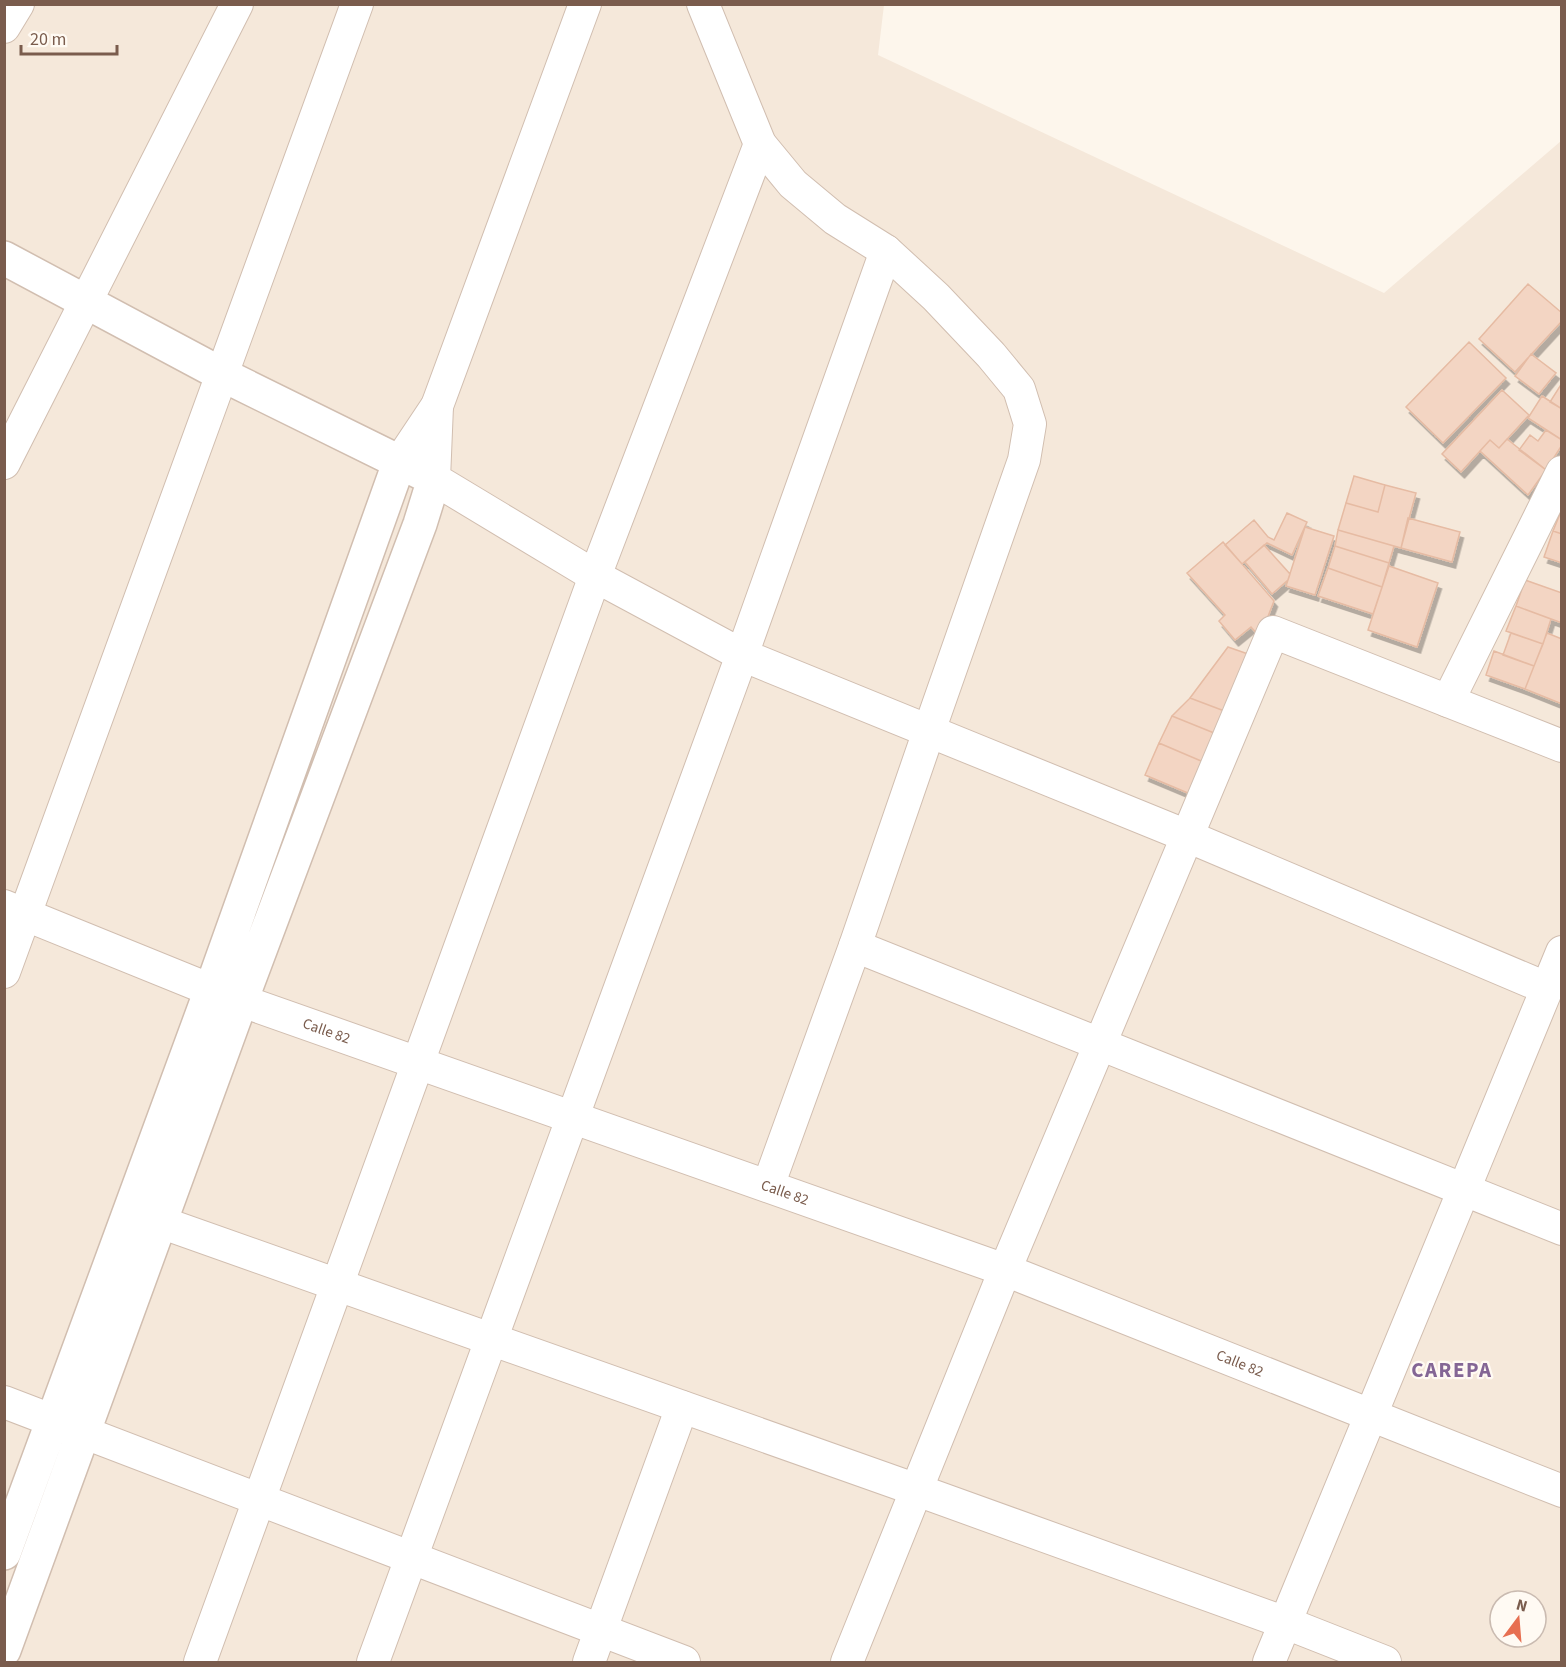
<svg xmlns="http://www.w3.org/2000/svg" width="1566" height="1667" font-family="'Source Sans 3',sans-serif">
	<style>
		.residential { fill: #f5e8da; fill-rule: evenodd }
		.building { fill: #f3d5c3; stroke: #e6bba3; stroke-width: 1.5; filter: url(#shadow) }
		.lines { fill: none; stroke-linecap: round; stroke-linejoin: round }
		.minor-casing { stroke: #d1beb0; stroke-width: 34 }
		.tertiary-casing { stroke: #d1beb0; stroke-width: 36 }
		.minor { stroke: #fff; stroke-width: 32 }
		.tertiary { stroke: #fff; stroke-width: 33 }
		.labels { text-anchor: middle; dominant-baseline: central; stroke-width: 4.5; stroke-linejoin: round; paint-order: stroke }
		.street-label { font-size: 15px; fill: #7a5c4d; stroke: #fffaf3 }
		.district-label { font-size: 21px; font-weight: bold; letter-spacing: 1.5px; fill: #846695; stroke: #fffaf3 }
	</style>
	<defs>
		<filter id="shadow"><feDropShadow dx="3.5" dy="6" stdDeviation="0" flood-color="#0004"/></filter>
	</defs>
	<rect width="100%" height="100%" fill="#fdf6ec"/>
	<path class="residential" d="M 5,5 L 884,5 L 878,55 L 1384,293 L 1561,141 L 1561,1662 L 5,1662 ZM 1500,1601 L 1536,1601 L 1536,1637 L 1500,1637 Z"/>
	<path class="building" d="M 1528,284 L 1562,313 L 1562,321 L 1515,372 L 1479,339 Z
		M 1469,342 L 1506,378 L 1443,443 L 1406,407 Z
		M 1531,354 L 1556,373 L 1539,394 L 1515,376 Z
		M 1562,383 L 1562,409 L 1550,402 Z
		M 1502,390 L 1529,415 L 1499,448 L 1490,440 L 1461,472 L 1442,454 Z
		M 1542,396 L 1562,409 L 1562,440 L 1528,418 Z
		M 1546,430 L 1562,440 L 1562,445 L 1546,470 L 1519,450 L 1530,435 L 1538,441 Z
		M 1507,439 L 1546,470 L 1528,495 L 1480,451 L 1490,440 L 1499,448 Z
		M 1354,476 L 1385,485 L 1378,512 L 1346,503 Z
		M 1385,485 L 1416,493 L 1401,548 L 1338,530 L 1346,503 L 1378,512 Z
		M 1562,509 L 1562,534 L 1553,531 Z
		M 1287,513 L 1307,522 L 1292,555 L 1267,543 L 1242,564 L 1225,545 L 1254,520 L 1268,537 L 1274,540 Z
		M 1408,518 L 1460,532 L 1452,562 L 1401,548 Z
		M 1305,527 L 1334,536 L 1315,595 L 1286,586 Z
		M 1338,530 L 1394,546 L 1389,563 L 1335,546 Z
		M 1553,531 L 1562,534 L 1562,563 L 1544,557 Z
		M 1223,542 L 1274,601 L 1260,637 L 1251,627 L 1235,640 L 1219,621 L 1225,615 L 1187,573 Z
		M 1264,545 L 1290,574 L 1288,580 L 1272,594 L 1245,562 Z
		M 1335,546 L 1389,563 L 1382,587 L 1328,568 Z
		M 1389,566 L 1438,583 L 1417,647 L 1368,630 Z
		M 1328,568 L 1382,587 L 1373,614 L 1318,596 Z
		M 1525,580 L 1562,593 L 1562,623 L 1516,606 Z
		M 1516,606 L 1551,619 L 1543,644 L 1506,631 Z
		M 1511,633 L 1543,644 L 1534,666 L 1503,655 Z
		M 1547,633 L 1562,639 L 1562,704 L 1525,689 Z
		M 1228,647 L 1248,654 L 1227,712 L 1190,698 Z
		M 1494,651 L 1534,666 L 1525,689 L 1486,675 Z
		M 1190,698 L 1227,712 L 1219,735 L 1172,716 Z
		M 1172,716 L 1219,735 L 1208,764 L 1159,743 Z
		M 1159,743 L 1208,764 L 1195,796 L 1145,775 Z"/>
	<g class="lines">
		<defs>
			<g id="minor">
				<path d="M 703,4 L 760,144 L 793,184 L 835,219 L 886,251 L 936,297 L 991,355 L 1019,389 L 1030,424 L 1024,460 L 929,731 L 855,946 L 768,1186"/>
				<path d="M 4,27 L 18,4"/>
				<path d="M 437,406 L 434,479 L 595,576 L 742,655 L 1187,836 L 1546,988"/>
				<path d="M 4,463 L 237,4"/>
				<path d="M 399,463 L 437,406 L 585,4"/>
				<path d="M 1448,701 L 1562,472"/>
				<path id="s1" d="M 4,906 L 211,990 L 1005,1270 L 1562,1491"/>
				<path d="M 855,946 L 1562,1229"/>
				<path d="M 4,972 L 357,4"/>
				<path d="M 160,1222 L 917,1490 L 1286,1623 L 1385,1662"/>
				<path d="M 4,1402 L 684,1662"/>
				<path d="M 200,1662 L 595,576 L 760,144"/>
				<path d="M 373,1662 L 742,655 L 886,251"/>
				<path d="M 589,1662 L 682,1407"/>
				<path d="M 847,1662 L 1005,1270 L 1273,632 L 1562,746"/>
				<path d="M 1269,1662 L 1562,952"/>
			</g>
			<path id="tertiary" d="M 4,258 L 223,375 L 434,479 L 420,524 L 241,1001 L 4,1650
				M 4,1553 L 211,990 L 399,463"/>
		</defs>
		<use href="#minor" class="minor-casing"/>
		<use href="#tertiary" class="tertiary-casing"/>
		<use href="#minor" class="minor"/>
		<use href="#tertiary" class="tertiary"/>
	</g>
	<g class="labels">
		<g class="street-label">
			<text stroke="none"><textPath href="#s1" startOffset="346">Calle 82</textPath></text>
			<text stroke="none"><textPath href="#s1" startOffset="832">Calle 82</textPath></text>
			<text stroke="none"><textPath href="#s1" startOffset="1318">Calle 82</textPath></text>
		</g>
		<g class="district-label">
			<text x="1452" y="1370">CAREPA</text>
		</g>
	</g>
	<rect width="1566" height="1667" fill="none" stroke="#7a5c4d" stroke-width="12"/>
	<g transform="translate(1518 1619) rotate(16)"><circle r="28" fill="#fffaf3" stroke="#cabbb1" stroke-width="1.5"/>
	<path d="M0-4.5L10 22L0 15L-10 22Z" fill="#e76f51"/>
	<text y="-9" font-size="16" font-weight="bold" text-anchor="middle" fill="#7a5c4d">N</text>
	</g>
	<path d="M21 45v9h96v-9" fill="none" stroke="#7a5c4d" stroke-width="3"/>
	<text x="30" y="45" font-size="18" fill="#7a5c4d" stroke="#fffaf3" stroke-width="4.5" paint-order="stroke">20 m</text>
</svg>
